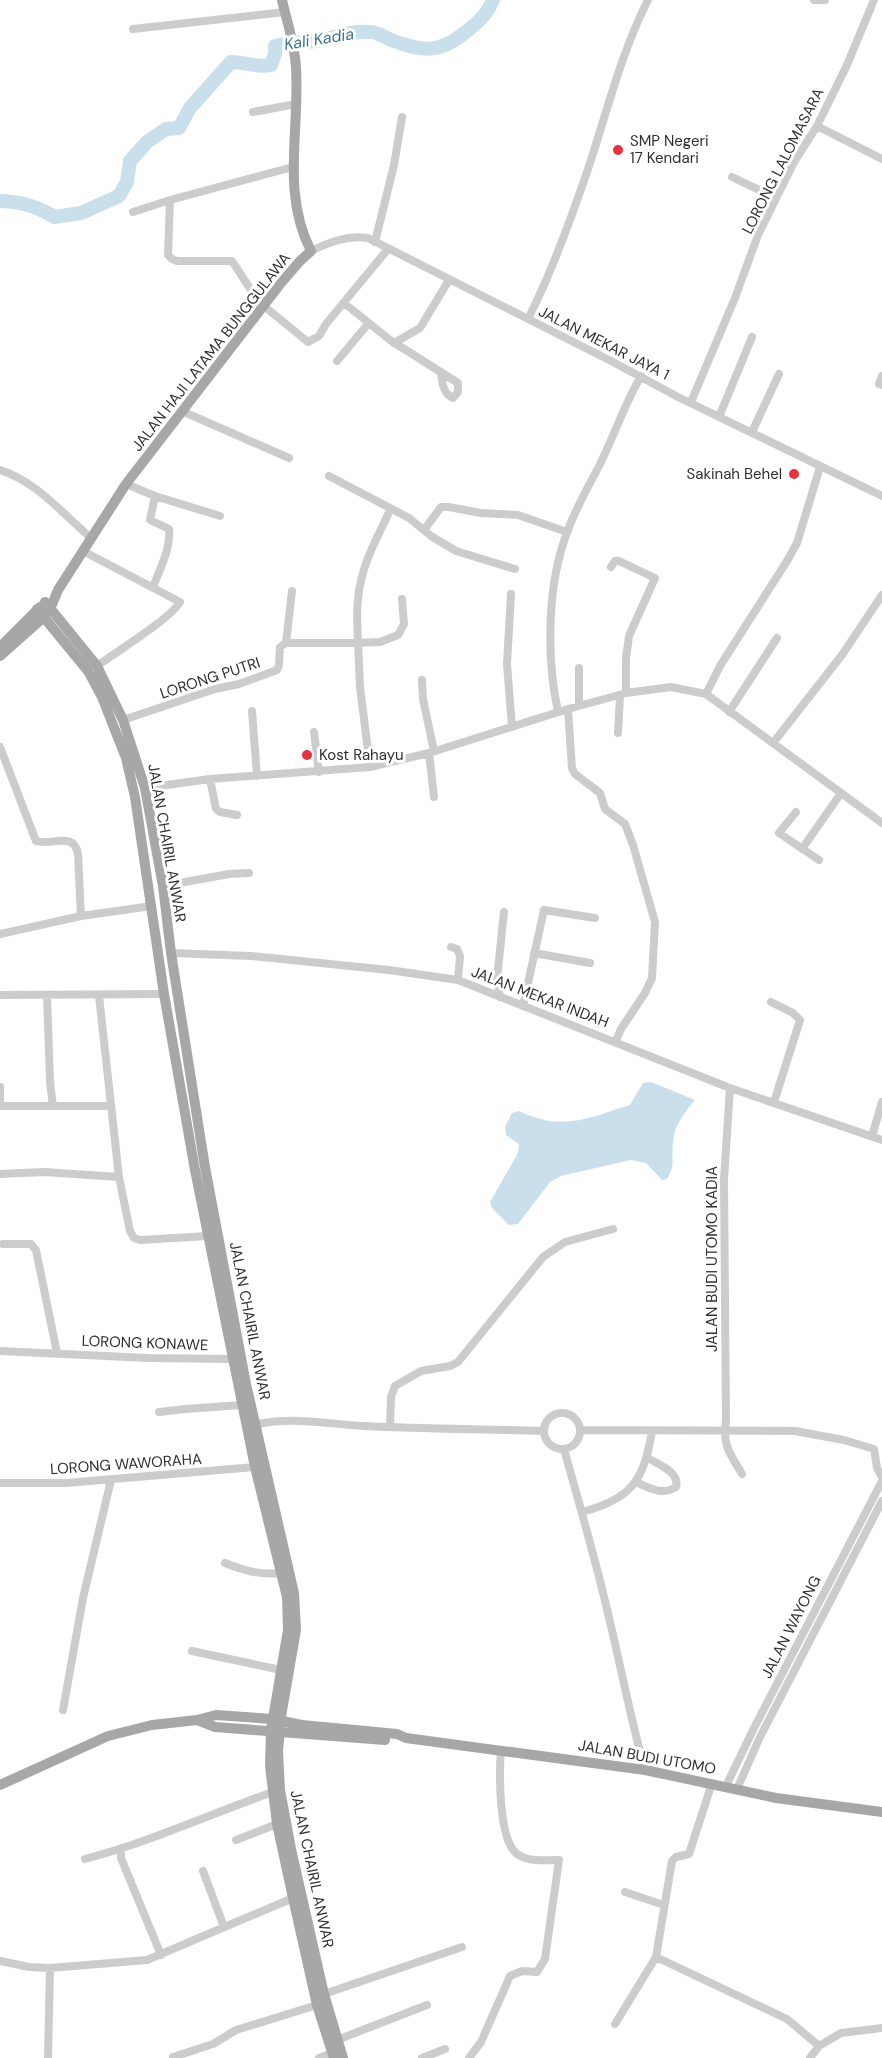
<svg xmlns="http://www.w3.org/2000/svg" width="882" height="2058" font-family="'DM Sans',sans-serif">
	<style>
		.water { fill: #c9dfec }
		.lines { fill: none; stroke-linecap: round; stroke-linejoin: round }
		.river { stroke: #c9dfec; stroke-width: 14 }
		.minor { stroke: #ccc; stroke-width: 8 }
		.major { stroke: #a7a7a7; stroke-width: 10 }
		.poi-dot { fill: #e6313f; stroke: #fff; stroke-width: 2 }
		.labels { text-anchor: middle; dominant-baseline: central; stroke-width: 6; stroke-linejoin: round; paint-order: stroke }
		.poi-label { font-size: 15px; fill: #2f2f2f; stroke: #fff; text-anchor: start }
		.street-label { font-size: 15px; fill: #2f2f2f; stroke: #fff }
		.water-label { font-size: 16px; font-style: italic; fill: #3c7192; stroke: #fff }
	</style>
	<rect width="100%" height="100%" fill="#fff"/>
	<path class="water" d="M 651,1082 L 695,1100 C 685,1112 674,1125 673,1142 C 671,1157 676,1165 667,1179 L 662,1180 L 646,1163 L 631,1160 L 561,1176 L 550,1182 L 518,1224 L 509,1225 L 492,1208 L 490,1202 L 518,1153 L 519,1144 L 506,1135 L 505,1127 L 512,1113 L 519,1111 C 563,1132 588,1118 630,1105 L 643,1083 Z"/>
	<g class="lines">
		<path class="river" d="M 0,201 C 23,202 35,206 55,217 L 81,213 L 119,196 L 127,182 L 130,161 L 147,142 L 166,129 L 179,128 L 190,108 L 231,62 C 245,62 257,68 271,65 L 275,54 L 275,46 C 289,41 302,43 316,41 C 334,39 350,30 370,32 C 377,32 384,37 391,40 C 424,52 439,54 467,31 C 478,23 488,13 493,0"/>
		<path class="minor" d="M 814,0 L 825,0
			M 133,29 L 285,12
			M 253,112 L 296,104
			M 817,126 L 882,159
			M 293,167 L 170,200 L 168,255 L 172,259 L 177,261 L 232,261 L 259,302 L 308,342 L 319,336 L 326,324 L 388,249
			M 732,177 L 776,198
			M 133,212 L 170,200
			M 375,242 L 394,165 L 402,117
			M 311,251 C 330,242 347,235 368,238 L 613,362 L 678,397 L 882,496
			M 344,303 L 390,340 L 458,383 L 458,392 L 453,398 C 443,394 442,382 441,372
			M 528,319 C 552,272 571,219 588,169 C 607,112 621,53 648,0
			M 394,343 L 420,328 L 449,280
			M 337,361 L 368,324
			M 882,376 L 879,384 L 882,385
			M 691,402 L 735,298 L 758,235 L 794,162 L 817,126 L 847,65 L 874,0
			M 184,412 L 289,458
			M 719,417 L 752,337
			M 752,432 L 779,374
			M 0,470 C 36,481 63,514 91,538
			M 329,476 L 409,518 L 431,536 L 456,551 L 515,569
			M 126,484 L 155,496 L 150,520 L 169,529 C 171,548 160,569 153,587
			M 155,496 L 220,516
			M 424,530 L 441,507 L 449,507 L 481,513 L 518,515 L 567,532
			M 83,551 L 180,602 C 169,620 117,651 97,666
			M 611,567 L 615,561 L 619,561 L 655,578 L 629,636 L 626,658 L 626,693
			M 511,594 L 507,664 L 512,727
			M 286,643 L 292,591
			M 579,668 L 579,705
			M 422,680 L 423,699 L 434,751
			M 706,694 L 720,666 L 787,561 L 797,543 L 820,467
			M 568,709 L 572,768 L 575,774 L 600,793 L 605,809 L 625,824 L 633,845 L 655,922 L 652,978 L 645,993 L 621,1029 L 616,1041
			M 252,711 L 257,776
			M 558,712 C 546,656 547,583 568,530 C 576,508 587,489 598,468 C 614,437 623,407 641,376
			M 729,712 L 777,638
			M 123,720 L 215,689 L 239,684 L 277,670 L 279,665 L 280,647 L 286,643 L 358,643 C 357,622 356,600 361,581 C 366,556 380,533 390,510
			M 314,732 L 319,772
			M 618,733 L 620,695
			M 773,743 L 842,655 L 882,595
			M 0,747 L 36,841 C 52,846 74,831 78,854 L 81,916 L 152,906
			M 429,753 L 434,797
			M 370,767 L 360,687 L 358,643 L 380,642 L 398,635 L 404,624 L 402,599
			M 210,779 L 216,809 L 220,812 L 237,815
			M 145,788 L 210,779 L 370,767 L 429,753 L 568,709 L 626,693 L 671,687 L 706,694 L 882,823
			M 796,812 L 779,833 L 819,860
			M 802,849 L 841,793
			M 163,886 L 229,874 L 249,873
			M 0,934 L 81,916
			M 451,947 L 457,949 L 460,956 L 458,980
			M 171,953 L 251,956 L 389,970 L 458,980 L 730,1088 L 882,1140
			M 534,953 L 590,963
			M 0,995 L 164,994
			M 99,996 L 119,1177 L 130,1231 L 134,1238 L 140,1240 L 208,1236
			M 500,997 L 497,979 L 504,912
			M 771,1002 L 793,1013 L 800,1020 L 774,1102
			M 523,1006 L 544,910 L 595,918
			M 0,1087 L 0,1106
			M 730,1088 L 724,1179 L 726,1421 C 722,1445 730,1454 742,1474
			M 1,1106 L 53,1106 L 50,1082 L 47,995
			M 53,1106 L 111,1106
			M 872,1136 L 882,1102
			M 0,1174 L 44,1172 L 119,1177
			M 3,1244 L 31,1244 L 36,1250 L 57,1353
			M 0,1351 L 148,1358 L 232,1359
			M 159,1412 L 185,1409 L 242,1405
			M544 1431a18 18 0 1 1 36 0a18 18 0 1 1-36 0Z
			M 250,1426 C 290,1415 324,1424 364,1426 C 424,1429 484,1429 544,1431
			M 390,1427 L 391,1397 L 395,1386 L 421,1371 L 450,1366 L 458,1362 L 543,1257 L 565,1242 L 613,1229
			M 580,1430 L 795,1431 L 844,1440 L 874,1449 L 877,1468 L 882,1477
			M 564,1449 C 580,1507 597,1564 610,1622 C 622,1672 631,1721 645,1770
			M 636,1482 C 649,1488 662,1496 676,1487 C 680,1472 659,1465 648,1458
			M 0,1483 L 66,1483 L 255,1467
			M 582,1512 C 632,1499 644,1480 652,1431
			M 225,1563 C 245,1571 260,1575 281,1573
			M 192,1651 L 281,1670
			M 63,1710 L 83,1598 L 111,1480
			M 726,1786 L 753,1730 L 882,1481
			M 737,1789 L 760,1737 L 882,1501
			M 236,1840 L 277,1824
			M 121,1849 L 121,1858 L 161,1955
			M 85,1859 C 150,1842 210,1814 273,1792
			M 203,1871 L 224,1927
			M 625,1892 L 664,1905
			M 656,1957 L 787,2019 L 819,2046 L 841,2033 L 882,2028
			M 0,1961 L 29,1967 L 50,1968 L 147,1960 L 293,1898
			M 324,1994 L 462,1947
			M 615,2024 L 656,1957 L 672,1861 L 676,1857 L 689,1854 L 712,1783
			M 337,2040 L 427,2005
			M 173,2057 L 213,2044 L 236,2030 L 317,2005
			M 48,2058 L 50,1968
			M 319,2058 L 332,2053
			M 422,2058 L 445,2049
			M 469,2058 L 481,2042 L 510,1976 L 522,1971 L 537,1972 L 545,1959 L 559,1860 C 545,1860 524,1863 514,1851 C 499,1834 499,1773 501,1750
			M 810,2058 L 819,2046"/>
		<path class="major" d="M 45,602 L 97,666 L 123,720 L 145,788 L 163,886 L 171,953 L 205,1167 L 246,1384 L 294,1593 L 296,1630 L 282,1711 L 278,1751 L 280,1790 L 291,1849 L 324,1994 L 343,2058
			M 37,609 L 88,671 L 102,697 L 126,758 L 135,797 L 164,994 L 195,1170 L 255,1467 L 287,1597 L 288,1630 L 271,1730 L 270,1766 L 277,1824 L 293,1898 L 317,2005 L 334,2058
			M 0,647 L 40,607
			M 0,656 L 44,617 L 51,607 L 58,590 L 126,484 L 281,283 L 300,261 L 311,251 C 281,193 300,130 296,68 C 295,45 287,22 282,0
			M 197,1720 L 215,1727 L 385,1740
			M 0,1785 L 108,1736 L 152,1725 L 197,1720 L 216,1715 L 272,1719 L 302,1725 L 397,1734 L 406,1738 L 645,1770 L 776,1798 L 882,1812"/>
	</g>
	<g class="poi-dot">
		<circle cx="618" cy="150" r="6"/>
		<circle cx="794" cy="474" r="6"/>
		<circle cx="307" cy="755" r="6"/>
	</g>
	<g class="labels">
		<g class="poi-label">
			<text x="630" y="141">SMP Negeri<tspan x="630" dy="17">17 Kendari</tspan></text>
			<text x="782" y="474" text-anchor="end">Sakinah Behel</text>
			<text x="319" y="755">Kost Rahayu</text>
		</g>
		<g class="street-label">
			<text transform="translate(783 161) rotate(-63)">LORONG LALOMASARA</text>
			<text transform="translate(604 343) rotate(27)">JALAN MEKAR JAYA 1</text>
			<text transform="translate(211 352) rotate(-52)">JALAN HAJI LATAMA BUNGGULAWA</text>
			<text transform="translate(210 678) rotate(-18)">LORONG PUTRI</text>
			<text transform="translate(167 843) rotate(80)">JALAN CHAIRIL ANWAR</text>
			<text transform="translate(540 997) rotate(21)">JALAN MEKAR INDAH</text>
			<text transform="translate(712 1259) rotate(-90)">JALAN BUDI UTOMO KADIA</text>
			<text transform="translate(250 1321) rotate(79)">JALAN CHAIRIL ANWAR</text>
			<text transform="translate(145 1343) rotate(2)">LORONG KONAWE</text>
			<text transform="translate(126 1464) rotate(-4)">LORONG WAWORAHA</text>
			<text transform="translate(791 1627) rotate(-63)">JALAN WAYONG</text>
			<text transform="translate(647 1757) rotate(10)">JALAN BUDI UTOMO</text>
			<text transform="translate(312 1869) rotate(78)">JALAN CHAIRIL ANWAR</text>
		</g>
		<g class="water-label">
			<text transform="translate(319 39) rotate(-9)">Kali Kadia</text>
		</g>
	</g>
</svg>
